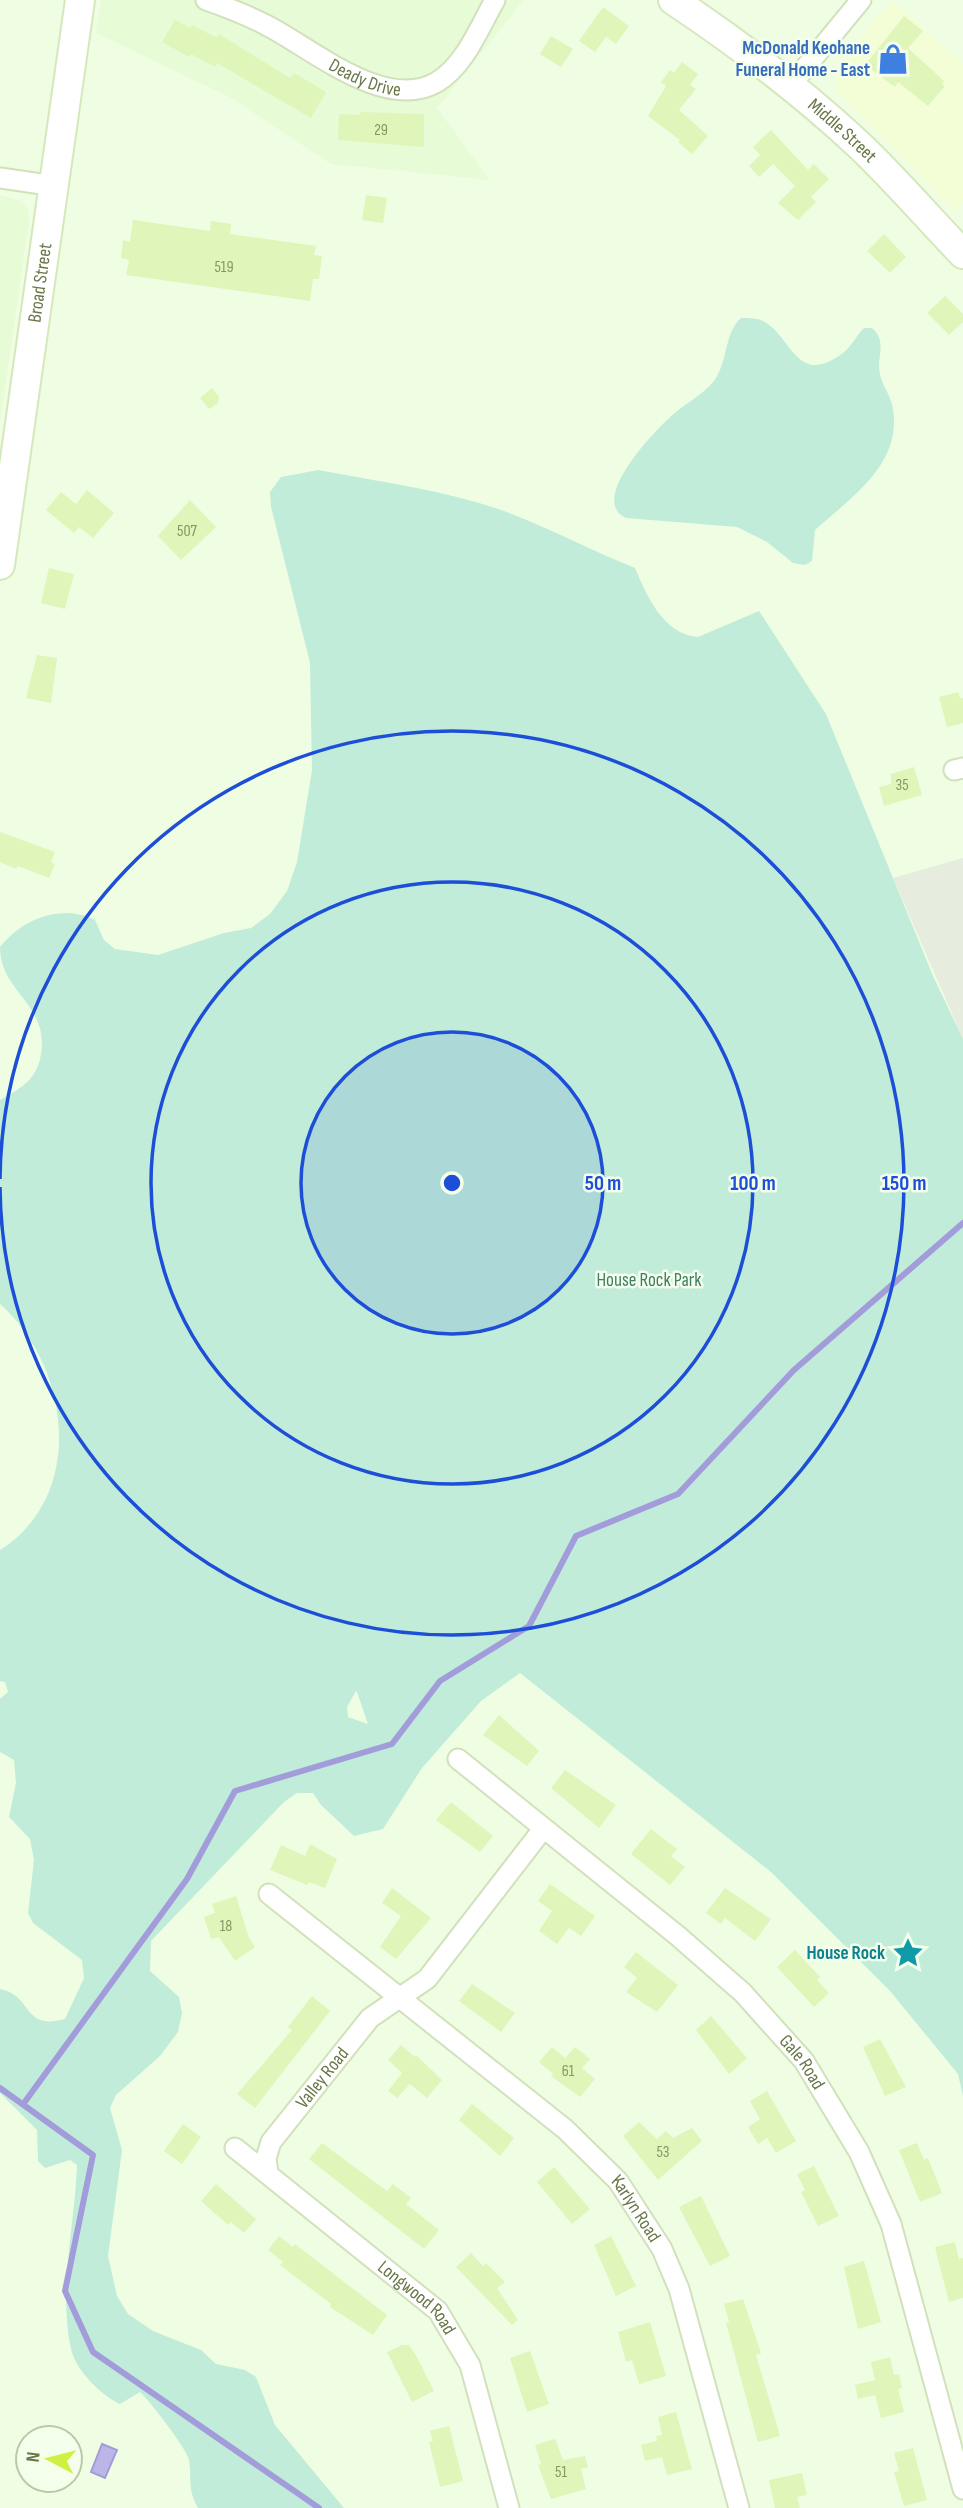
<svg xmlns="http://www.w3.org/2000/svg" width="963" height="2508" font-family="'Sofia Sans Condensed',sans-serif">
	<style>
		.residential { fill: #e8fbd7 }
		.commercial { fill: #f4fed6 }
		.industrial { fill: #e6edde }
		.green { fill: #c1ecd9; fill-rule: evenodd }
		.water { fill: #bcb6e8; stroke: #a39cdb; stroke-width: 2 }
		.lines { fill: none; stroke-linecap: round; stroke-linejoin: round }
		.stream { stroke: #a39cdb; stroke-width: 6 }
		.building { fill: #dff5b9 }
		.street-casing { stroke: #d1e1bb; stroke-width: 23 }
		.secondary-casing { stroke: #d5e8bc; stroke-width: 32 }
		.street { stroke: #fff; stroke-width: 19 }
		.secondary { stroke: #fff; stroke-width: 28 }
		.ring { fill: none; stroke: #1d4ed8; stroke-width: 3.5 }
		.labels { text-anchor: middle; dominant-baseline: central; stroke-width: 5; stroke-linejoin: round; paint-order: stroke }
		.number-label { font-size: 16px; fill: #869664 }
		.shop-label { font-size: 19px; font-weight: bold; fill: #366cbe; stroke: #f4ffeb; text-anchor: end }
		.street-label { font-size: 19px; fill: #687747; stroke: #f4ffeb }
		.park-label { font-size: 19px; fill: #3f7e68; stroke: #f4ffeb }
		.culture-label { font-size: 19px; font-weight: bold; fill: #0d838f; stroke: #f4ffeb; text-anchor: end }
		.centre { fill: #1d4ed8; stroke: #f4ffeb; stroke-width: 3.5 }
		.ring-label { font-size: 21px; text-anchor: middle; font-weight: bold; fill: #1d4ed8; stroke: #f4ffeb; stroke-width: 5; stroke-linejoin: round; paint-order: stroke }
	</style>
	<rect width="100%" height="100%" fill="#effee3"/>
	<path class="residential" d="M 101,0 L 524,0 L 437,108 L 490,180 L 331,164 L 231,98 L 96,33 Z
		M 0,195 L 22,201 L 28,210 L 29,221 L 0,424 Z"/>
	<path class="commercial" d="M 892,0 L 963,63 L 963,203 L 955,212 L 837,91 L 835,85 L 838,69 L 846,55 Z"/>
	<path class="industrial" d="M 963,858 L 963,1039 L 893,878 Z"/>
	<path class="green" d="M 741,318 C 748,318 757,318 763,321 C 793,337 796,388 843,353 C 852,346 856,336 864,328 L 872,328 C 888,342 876,357 880,374 C 882,386 891,395 893,409 C 902,464 852,497 815,530 L 812,561 L 805,565 L 793,563 L 767,542 L 737,527 L 626,518 C 588,501 652,434 668,419 C 682,405 702,396 714,381 C 728,362 724,333 741,318 Z
		M 318,470 C 381,482 458,492 517,516 C 557,532 595,552 635,568 C 647,596 663,634 698,637 L 759,611 L 826,714 L 933,976 L 963,1039 L 963,2096 L 958,2074 L 890,1991 L 771,1872 L 520,1673 L 481,1701 L 422,1768 L 383,1829 L 354,1836 L 321,1805 L 313,1793 L 297,1793 L 284,1802 L 151,1941 L 150,1971 L 179,1997 L 182,2013 L 178,2032 L 160,2056 L 116,2095 L 110,2108 L 122,2150 L 108,2256 L 117,2296 L 128,2314 L 153,2331 L 201,2350 L 216,2364 L 245,2370 L 256,2377 L 275,2425 L 344,2508 L 198,2508 C 187,2488 192,2480 189,2460 C 187,2449 149,2400 140,2392 L 120,2404 C 101,2395 76,2371 71,2349 C 58,2289 75,2225 77,2165 L 70,2160 L 45,2168 L 38,2161 L 37,2130 L 0,2093 L 0,1989 C 33,1995 22,2031 65,2019 L 84,1978 L 82,1960 L 33,1923 L 28,1913 L 34,1860 L 30,1839 L 9,1817 L 16,1783 L 14,1760 L 0,1752 L 0,1699 L 8,1692 L 5,1682 L 0,1681 L 0,1550 C 87,1495 70,1366 0,1304 L 0,1100 C 21,1088 37,1080 41,1054 C 49,1004 0,992 0,947 C 22,919 62,903 95,920 L 104,940 L 115,949 L 158,955 L 224,933 L 251,928 L 270,914 L 287,891 L 297,862 L 312,770 L 310,663 L 271,507 L 270,492 L 281,477 ZM 356,1691 L 357,1692 L 368,1724 L 348,1717 L 347,1707 Z"/>
	<path class="water" d="M 102,2444 L 117,2450 L 105,2478 L 91,2472 Z"/>
	<g class="lines">
		<path class="stream" d="M 0,2088 L 93,2155 L 65,2291 L 93,2352 L 319,2508
			M 24,2103 L 187,1879 L 235,1791 L 392,1744 L 440,1681 L 529,1626 L 576,1536 L 678,1494 L 794,1370 L 963,1223"/>
	</g>
	<path class="building" d="M 603,7 L 629,26 L 616,44 L 606,37 L 595,52 L 579,41 Z
		M 904,16 L 923,31 L 908,48 L 944,81 L 942,84 L 945,86 L 928,106 L 898,82 L 895,87 L 865,65 Z
		M 175,20 L 190,28 L 192,25 L 217,38 L 219,34 L 290,78 L 294,73 L 326,92 L 311,118 L 217,63 L 215,67 L 191,54 L 189,57 L 162,42 Z
		M 551,36 L 573,49 L 561,67 L 540,54 Z
		M 682,62 L 698,74 L 690,85 L 696,89 L 679,110 L 708,136 L 692,154 L 678,142 L 680,140 L 648,116 L 666,86 L 661,82 L 670,70 L 674,73 Z
		M 360,112 L 424,114 L 424,147 L 338,140 L 339,114 L 360,115 Z
		M 771,130 L 808,170 L 814,164 L 829,179 L 811,197 L 816,202 L 798,220 L 778,203 L 795,186 L 773,164 L 759,177 L 749,166 L 760,155 L 753,147 Z
		M 366,195 L 387,198 L 383,223 L 362,220 Z
		M 133,220 L 210,231 L 211,221 L 231,224 L 230,234 L 316,246 L 314,255 L 322,256 L 319,279 L 313,279 L 310,301 L 126,275 L 129,260 L 121,258 L 123,240 L 130,242 Z
		M 884,234 L 906,257 L 890,273 L 867,251 Z
		M 945,296 L 963,314 L 963,322 L 949,335 L 927,313 Z
		M 212,388 L 219,397 L 218,403 L 209,409 L 200,398 Z
		M 87,490 L 114,513 L 93,538 L 79,527 L 74,533 L 46,510 L 61,492 L 76,504 Z
		M 190,500 L 216,527 L 181,560 L 158,536 Z
		M 49,568 L 74,574 L 65,609 L 41,603 Z
		M 37,655 L 57,658 L 51,703 L 26,698 Z
		M 958,692 L 960,698 L 963,698 L 963,723 L 947,727 L 939,697 Z
		M 914,767 L 922,795 L 884,806 L 879,787 L 891,784 L 891,774 Z
		M 0,832 L 55,852 L 51,862 L 55,864 L 49,878 L 18,866 L 16,869 L 0,862 Z
		M 499,1715 L 539,1751 L 527,1766 L 483,1735 Z
		M 565,1770 L 616,1805 L 599,1828 L 551,1788 Z
		M 451,1802 L 493,1836 L 480,1852 L 436,1820 Z
		M 651,1829 L 677,1849 L 671,1856 L 685,1867 L 670,1885 L 631,1854 Z
		M 310,1844 L 337,1859 L 325,1888 L 309,1882 L 307,1885 L 270,1870 L 281,1845 L 305,1856 Z
		M 550,1884 L 595,1916 L 581,1936 L 569,1928 L 557,1944 L 539,1931 L 552,1911 L 538,1901 Z
		M 392,1888 L 431,1918 L 396,1959 L 380,1947 L 401,1916 L 382,1903 Z
		M 725,1888 L 771,1919 L 755,1941 L 725,1918 L 721,1924 L 706,1913 Z
		M 236,1896 L 249,1938 L 255,1947 L 235,1961 L 219,1937 L 211,1939 L 204,1917 L 215,1913 L 212,1904 Z
		M 795,1950 L 820,1977 L 817,1980 L 829,1993 L 814,2007 L 777,1967 Z
		M 636,1952 L 678,1985 L 657,2012 L 626,1992 L 637,1978 L 624,1967 Z
		M 472,1984 L 515,2013 L 501,2032 L 459,2001 Z
		M 312,1996 L 330,2011 L 255,2108 L 237,2094 L 292,2030 L 288,2027 Z
		M 711,2016 L 747,2058 L 729,2074 L 696,2030 Z
		M 880,2039 L 906,2087 L 885,2096 L 863,2047 Z
		M 401,2045 L 415,2057 L 416,2055 L 442,2080 L 427,2098 L 410,2084 L 397,2098 L 388,2091 L 402,2073 L 388,2060 Z
		M 552,2047 L 565,2058 L 575,2047 L 590,2059 L 582,2068 L 595,2079 L 580,2097 L 551,2076 L 553,2074 L 539,2062 Z
		M 767,2091 L 796,2141 L 776,2153 L 767,2138 L 758,2144 L 748,2127 L 760,2119 L 750,2101 Z
		M 472,2104 L 514,2138 L 500,2156 L 459,2120 Z
		M 639,2122 L 657,2139 L 666,2131 L 673,2138 L 692,2128 L 702,2141 L 658,2180 L 623,2136 Z
		M 183,2124 L 201,2137 L 182,2164 L 164,2151 Z
		M 322,2143 L 387,2191 L 393,2184 L 411,2198 L 406,2204 L 439,2230 L 424,2249 L 309,2159 Z
		M 917,2143 L 924,2160 L 928,2158 L 942,2193 L 920,2202 L 899,2150 Z
		M 814,2166 L 839,2216 L 818,2226 L 801,2192 L 805,2190 L 797,2174 Z
		M 554,2167 L 590,2209 L 572,2224 L 537,2182 Z
		M 216,2184 L 256,2219 L 244,2233 L 231,2222 L 228,2225 L 201,2201 Z
		M 701,2196 L 730,2256 L 710,2266 L 679,2207 Z
		M 279,2236 L 293,2247 L 295,2244 L 387,2315 L 373,2335 L 330,2307 L 331,2304 L 280,2265 L 283,2262 L 268,2250 Z
		M 611,2236 L 636,2286 L 616,2296 L 594,2245 Z
		M 955,2242 L 959,2259 L 963,2258 L 963,2298 L 949,2302 L 935,2247 Z
		M 471,2253 L 483,2266 L 486,2263 L 505,2282 L 497,2288 L 518,2320 L 512,2325 L 456,2267 Z
		M 864,2261 L 881,2322 L 858,2329 L 844,2267 Z
		M 743,2299 L 761,2353 L 756,2355 L 780,2436 L 758,2442 L 726,2323 L 729,2322 L 724,2304 Z
		M 650,2322 L 666,2376 L 639,2384 L 632,2360 L 626,2362 L 618,2332 Z
		M 402,2345 L 409,2345 L 417,2357 L 434,2391 L 412,2402 L 387,2352 Z
		M 530,2351 L 549,2404 L 527,2412 L 510,2358 Z
		M 890,2357 L 894,2375 L 899,2374 L 902,2388 L 898,2389 L 904,2412 L 881,2418 L 875,2395 L 858,2399 L 855,2385 L 875,2380 L 871,2362 Z
		M 676,2412 L 692,2469 L 667,2475 L 662,2457 L 645,2461 L 641,2445 L 657,2441 L 656,2436 L 662,2435 L 658,2417 Z
		M 449,2426 L 463,2481 L 440,2487 L 429,2442 L 433,2441 L 430,2431 Z
		M 555,2439 L 563,2460 L 585,2456 L 588,2467 L 581,2469 L 586,2489 L 551,2499 L 538,2465 L 541,2464 L 535,2445 Z
		M 913,2448 L 927,2500 L 904,2506 L 894,2472 L 899,2471 L 894,2453 Z
		M 802,2473 L 807,2495 L 797,2497 L 800,2508 L 775,2508 L 769,2480 Z"/>
	<g class="lines">
		<defs>
			<g id="street">
				<path id="s1" d="M 206,0 C 226,7 247,15 266,25 C 310,47 385,113 437,82 C 465,65 479,28 495,0"/>
				<path d="M 791,85 L 861,0"/>
				<path d="M 0,178 L 55,186"/>
				<path d="M 954,770 L 963,768"/>
				<path id="s2" d="M 458,1759 L 678,1936 L 743,1993 L 804,2061 L 859,2152 L 891,2224 L 963,2489"/>
				<path id="s3" d="M 269,1894 L 565,2129 L 618,2181 L 662,2249 L 679,2289 L 739,2508"/>
				<path id="s4" d="M 235,2148 L 438,2311 L 470,2365 L 509,2508"/>
				<path id="s5" d="M 268,2173 L 266,2158 L 271,2142 L 370,2018 L 427,1979 L 543,1829"/>
			</g>
			<g id="secondary">
				<path id="s6" d="M 673,0 C 739,44 801,91 859,145 C 895,179 928,218 963,254"/>
				<path id="s7" d="M 0,565 L 80,0"/>
			</g>
		</defs>
		<use href="#street" class="street-casing"/>
		<use href="#secondary" class="secondary-casing"/>
		<use href="#street" class="street"/>
		<use href="#secondary" class="secondary"/>
	</g>
	<circle cx="452" cy="1183" r="151" fill="#1d4ed8" fill-opacity=".12"/>
	<g class="ring">
		<circle cx="452" cy="1183" r="151"/>
		<circle cx="452" cy="1183" r="301"/>
		<path d="M0 1179A452 452 0 1 1 0 1187"/>
	</g>
	<defs>
		<symbol id="shop-bare" viewBox="-9 -9 18 18"><path d="M-5-2.5h2.3a2.7 3.5 0 0 1 5.4 0H5L5.5 6h-11ZM-1.5-2.5h3a1.5 2.3 0 0 0-3 0Z" fill="#3f7fe0" stroke="#f4ffeb" stroke-width="2.5" paint-order="stroke"/></symbol>
		<symbol id="sight-bare" viewBox="-9 -9 18 18"><path d="M0-6L1.8-2.2L6-1.7L2.9 1.2L3.7 5.4L0 3.3L-3.7 5.4L-2.9 1.2L-6-1.7L-1.8-2.2Z" fill="#0f9aa8" stroke="#f4ffeb" stroke-width="2.5" paint-order="stroke"/></symbol>
	</defs>
	<g fill-rule="evenodd">
		<use href="#shop-bare" x="871" y="37" width="44" height="44"/>
		<use href="#sight-bare" x="886" y="1931" width="44" height="44"/>
	</g>
	<g class="labels">
		<g class="number-label">
			<text x="381" y="130">29</text>
			<text x="224" y="267">519</text>
			<text x="187" y="531">507</text>
			<text x="902" y="785">35</text>
			<text x="226" y="1926">18</text>
			<text x="568" y="2071">61</text>
			<text x="663" y="2152">53</text>
			<text x="561" y="2472">51</text>
		</g>
		<g class="shop-label">
			<text x="870" y="48">McDonald Keohane<tspan x="870" dy="22">Funeral Home - East</tspan></text>
		</g>
		<g class="street-label">
			<text stroke="none"><textPath href="#s1" startOffset="178">Deady Drive</textPath></text>
			<text stroke="none"><textPath href="#s6" startOffset="214">Middle Street</textPath></text>
			<text stroke="none"><textPath href="#s7" startOffset="285">Broad Street</textPath></text>
			<text stroke="none"><textPath href="#s2" startOffset="460">Gale Road</textPath></text>
			<text stroke="none"><textPath href="#s5" startOffset="114">Valley Road</textPath></text>
			<text stroke="none"><textPath href="#s3" startOffset="485">Karlyn Road</textPath></text>
			<text stroke="none"><textPath href="#s4" startOffset="236">Longwood Road</textPath></text>
		</g>
		<g class="park-label">
			<text x="649" y="1280">House Rock Park</text>
		</g>
		<g class="culture-label">
			<text x="885" y="1953">House Rock</text>
		</g>
	</g>
	<circle cx="452" cy="1183" r="10" class="centre"/>
	<g class="ring-label">
		<text x="603" y="1190">50 m</text>
		<text x="753" y="1190">100 m</text>
		<text x="904" y="1190">150 m</text>
	</g>
	<g transform="translate(49 2459) rotate(277)"><circle r="33" fill="#f4ffeb" stroke="#bcc9a9" stroke-width="2"/>
	<path d="M0-5L12 26L0 18L-12 26Z" fill="#cfef41"/>
	<text y="-10" font-size="19" font-weight="bold" text-anchor="middle" fill="#687747">N</text>
	</g>
</svg>
